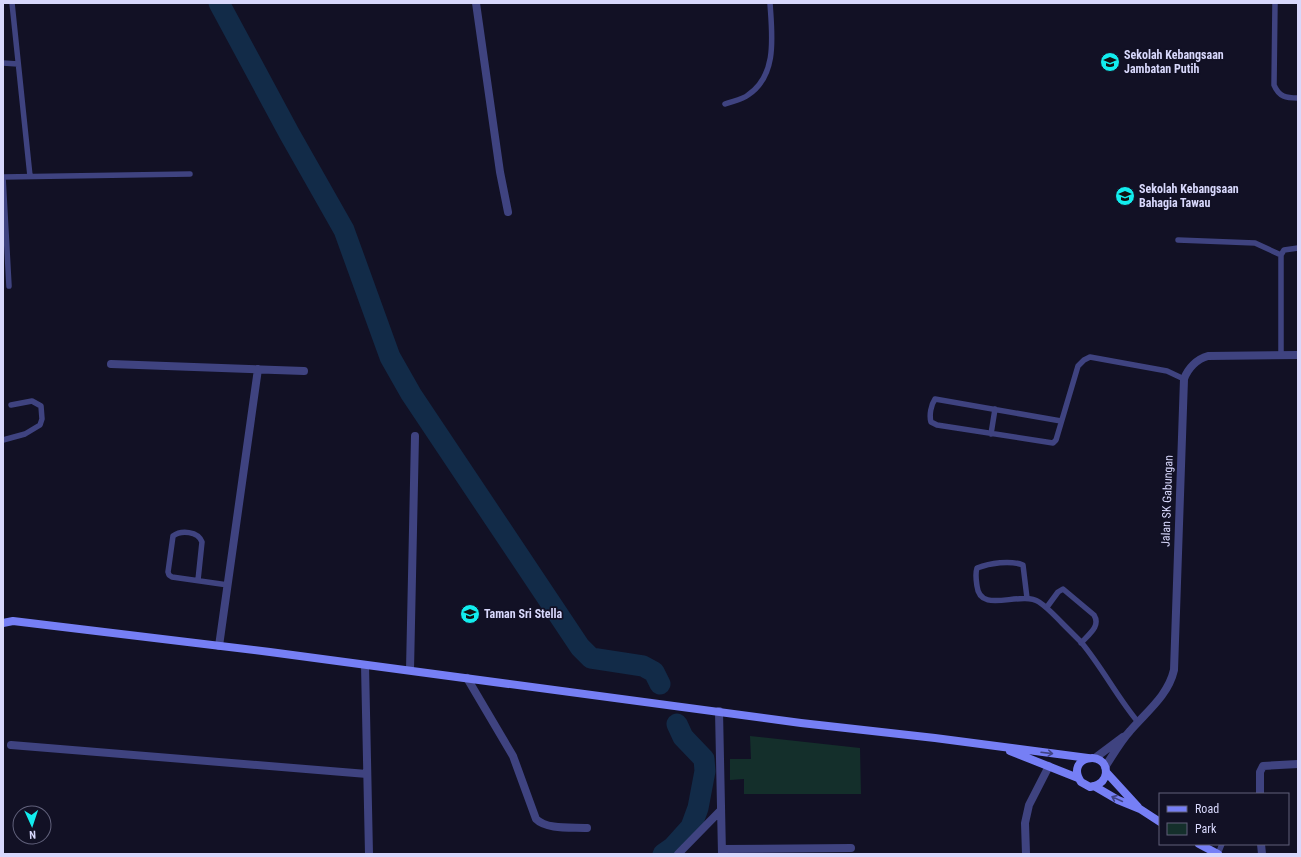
<svg xmlns="http://www.w3.org/2000/svg" width="1301" height="857" font-family="'Roboto Condensed',sans-serif">
	<style>
		.green { fill: #142f2b }
		.lines { fill: none; stroke-linecap: round; stroke-linejoin: round }
		.river { stroke: #122b48; stroke-width: 21 }
		.lane { stroke: #3f4380; stroke-width: 5.5 }
		.street { stroke: #3f4380; stroke-width: 8 }
		.secondary { stroke: #767ff5; stroke-width: 8 }
		.oneway { stroke: #3f4283 }
		.labels { text-anchor: middle; dominant-baseline: central; stroke-width: 3.5; stroke-linejoin: round; paint-order: stroke }
		.poi-label { font-size: 12px; font-weight: bold; fill: #d8d8fc; stroke: #121125; text-anchor: start }
		.street-label { font-size: 12px; fill: #d8d8fc; stroke: #121125 }
	</style>
	<rect width="100%" height="100%" fill="#121125"/>
	<path class="green" d="M 750,736 L 860,748 L 861,794 L 744,794 L 744,779 L 730,780 L 730,759 L 751,759 Z"/>
	<g class="lines">
		<path class="river" d="M 219,3 L 289,133 L 344,230 L 390,357 L 411,394 L 580,647 L 591,658 L 643,666 L 654,672 L 660,684
			M 663,854 L 673,847 L 691,827 L 698,808 L 705,771 L 704,759 L 683,737 L 677,724"/>
		<path class="lane" d="M 12,3 L 30,176
			M 1275,3 L 1274,85 C 1279,97 1286,98 1298,98
			M 3,63 L 18,64
			M 725,104 C 732,101 742,100 748,95 C 778,75 772,35 770,3
			M 3,177 L 190,174
			M 3,177 L 9,286
			M 1178,240 L 1255,243 L 1281,255
			M 1281,355 L 1281,255 L 1284,250 L 1298,248
			M 1061,421 L 935,399 C 931,405 929,415 931,422 L 937,425 L 1053,443 L 1056,440 L 1078,366 L 1084,360 L 1090,357 L 1167,371 L 1184,379
			M 991,434 L 995,409
			M 3,440 L 25,434 L 40,425 L 42,419 L 41,406 L 32,401 L 11,405
			M 198,580 L 202,542 C 198,531 181,530 173,536 L 168,572 L 169,575 L 172,577 L 228,585
			M 1027,598 L 1023,565 C 1010,560 990,563 977,568 C 975,574 976,579 977,586 C 980,615 1020,590 1039,602 C 1048,608 1054,615 1062,623 C 1068,629 1075,636 1081,642 C 1102,667 1117,697 1138,722
			M 1047,607 L 1058,592 L 1063,589 L 1094,615 C 1101,626 1089,634 1081,643
			M 1218,854 L 1222,844"/>
		<path class="street" d="M 476,3 L 500,172 L 508,212
			M 111,364 L 304,371
			M 219,646 L 258,369
			M 365,665 L 369,854
			M 410,670 L 415,436
			M 467,678 L 513,756 L 536,819 C 547,830 572,827 587,828
			M 719,711 L 722,854
			M 11,745 L 367,774
			M 1095,758 L 1123,737
			M 1105,767 C 1113,755 1120,742 1130,731 C 1146,712 1168,696 1174,670 L 1184,379 C 1188,368 1197,359 1208,356 L 1298,355
			M 1260,794 L 1260,772 L 1263,766 L 1298,764
			M 1261,844 L 1262,854
			M 722,849 L 851,848
			M 678,854 L 721,810
			M 1026,854 L 1025,823 L 1029,805 L 1049,766"/>
		<path class="secondary" d="M 3,623 L 13,621 L 270,652 L 801,723 L 935,738 L 1088,758
			M 1010,751 L 1078,778
			M 1106,772 L 1138,807
			M 1094,786 C 1101,784 1105,780 1106,773 C 1107,748 1064,757 1081,782 L 1090,787 L 1094,786 L 1118,800 L 1140,809 L 1160,822
			M 1199,844 L 1218,854"/>
	</g>
	<defs><path id="oneway-shaft" d="M-6 0H5M1.5-3L5.5 0L1.5 3" fill="none" stroke-width="1.6" stroke-linecap="round" stroke-linejoin="round"/></defs>
	<g class="oneway">
		<use href="#oneway-shaft" transform="translate(1047 753) rotate(7)"/>
		<use href="#oneway-shaft" transform="translate(1117 799) rotate(-155)"/>
	</g>
	<defs>
		<symbol id="school-disc" viewBox="-11 -11 22 22"><circle r="9.5" fill="#12edee" stroke="#121125"/><path d="M0-5L7-2L0 1L-7-2ZM-4 1L0 2.5L4 1V4Q0 6-4 4Z" fill="#111"/></symbol>
	</defs>
	<g fill-rule="evenodd">
		<use href="#school-disc" x="1099" y="51" width="22" height="22"/>
		<use href="#school-disc" x="1114" y="185" width="22" height="22"/>
		<use href="#school-disc" x="459" y="603" width="22" height="22"/>
	</g>
	<g class="labels">
		<g class="poi-label">
			<text x="1124" y="55">Sekolah Kebangsaan<tspan x="1124" dy="14">Jambatan Putih</tspan></text>
			<text x="1139" y="189">Sekolah Kebangsaan<tspan x="1139" dy="14">Bahagia Tawau</tspan></text>
			<text x="484" y="614">Taman Sri Stella</text>
		</g>
		<g class="street-label">
			<text transform="translate(1167 501) rotate(-88)">Jalan SK Gabungan</text>
		</g>
	</g>
	<rect width="1301" height="857" fill="none" stroke="#d8d8fc" stroke-width="8"/>
	<rect x="1159" y="793" width="130" height="52" fill="#121125" stroke="#61617b"/>
	<rect x="1167" y="806" width="20" height="6" fill="#767ff5" stroke="#61617b"/>
	<text x="1195" y="813" font-size="12" fill="#d8d8fc">Road</text>
	<rect x="1167" y="823" width="20" height="12" fill="#142f2b" stroke="#61617b"/>
	<text x="1195" y="833" font-size="12" fill="#d8d8fc">Park</text>
	<g transform="translate(32 825) rotate(177)"><circle r="19" fill="#121125" stroke="#61617b"/>
	<path d="M0-3L7 15L0 10L-7 15Z" fill="#12edee"/>
	<text y="-6" font-size="11" font-weight="bold" text-anchor="middle" fill="#d8d8fc">N</text>
	</g>
</svg>
